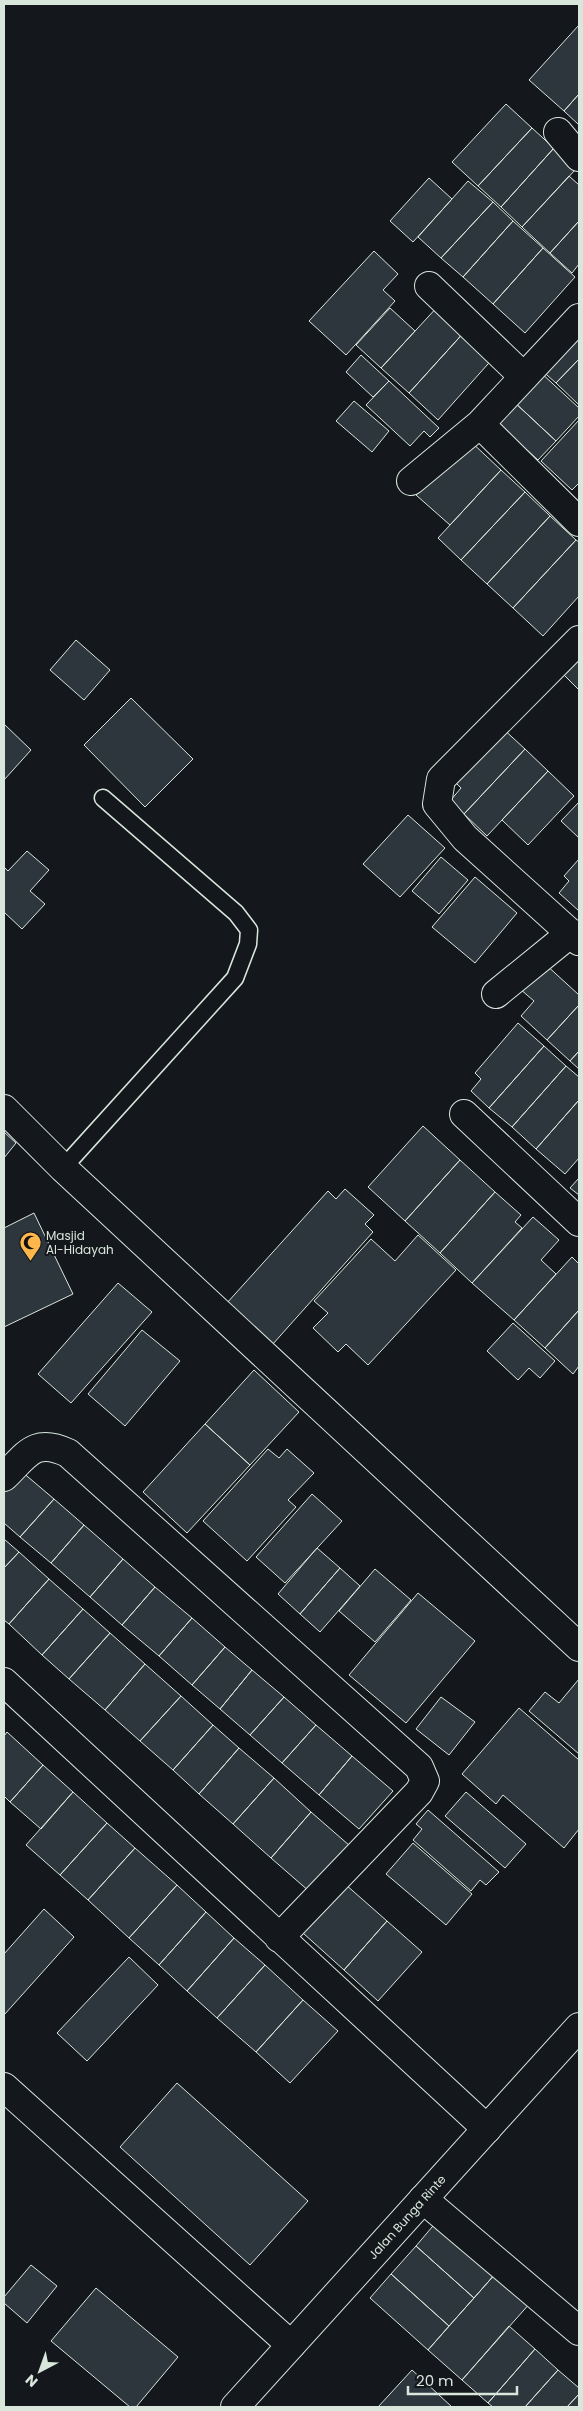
<svg xmlns="http://www.w3.org/2000/svg" width="583" height="2411" font-family="Poppins,sans-serif">
	<style>
		.building { fill: #2c363c; stroke: #d8e6dc }
		.lines { fill: none; stroke-linecap: round; stroke-linejoin: round }
		.service-casing { stroke: #d8e6dc; stroke-width: 19 }
		.minor-casing { stroke: #d8e6dc; stroke-width: 30 }
		.tertiary-casing { stroke: #d8e6dc; stroke-width: 30 }
		.service { stroke: #14181c; stroke-width: 16 }
		.minor { stroke: #14181c; stroke-width: 28 }
		.tertiary { stroke: #14181c; stroke-width: 28 }
		.labels { text-anchor: middle; dominant-baseline: central; stroke-width: 4; stroke-linejoin: round; paint-order: stroke }
		.poi-label { font-size: 12px; fill: #d8e6dc; stroke: #14181c; text-anchor: start }
		.street-label { font-size: 12px; fill: #d8e6dc; stroke: #14181c }
	</style>
	<rect width="100%" height="100%" fill="#14181c"/>
	<path class="building" d="M 579,25 L 579,94 L 564,111 L 529,80 Z
		M 579,94 L 579,125 L 564,111 Z
		M 506,104 L 532,128 L 478,186 L 452,162 Z
		M 532,128 L 554,148 L 501,207 L 478,186 Z
		M 554,148 L 576,169 L 522,227 L 501,207 Z
		M 569,176 L 579,185 L 579,221 L 550,253 L 522,227 Z
		M 429,178 L 452,199 L 413,242 L 390,221 Z
		M 468,181 L 493,202 L 441,258 L 418,237 Z
		M 493,202 L 513,221 L 463,277 L 441,258 Z
		M 513,221 L 543,248 L 493,304 L 463,277 Z
		M 579,221 L 579,264 L 572,273 L 550,253 Z
		M 543,248 L 575,277 L 525,333 L 493,304 Z
		M 374,251 L 398,274 L 383,290 L 395,301 L 346,355 L 309,321 Z
		M 440,304 L 467,329 L 409,393 L 381,368 Z
		M 390,308 L 415,331 L 381,368 L 356,345 Z
		M 467,329 L 496,355 L 438,420 L 409,393 Z
		M 579,330 L 579,359 L 556,383 L 539,368 Z
		M 361,355 L 389,381 L 373,397 L 346,372 Z
		M 579,359 L 579,405 L 556,383 Z
		M 539,371 L 579,408 L 579,416 L 556,441 L 512,400 Z
		M 389,381 L 439,428 L 430,437 L 424,431 L 410,446 L 366,405 Z
		M 512,400 L 556,441 L 538,460 L 494,420 Z
		M 354,401 L 389,431 L 372,452 L 336,421 Z
		M 579,420 L 579,483 L 572,490 L 541,461 Z
		M 468,439 L 501,470 L 450,525 L 416,495 Z
		M 501,470 L 525,492 L 461,560 L 438,538 Z
		M 525,492 L 550,516 L 487,584 L 461,560 Z
		M 550,516 L 576,540 L 513,608 L 487,584 Z
		M 576,540 L 579,542 L 579,596 L 543,636 L 513,608 Z
		M 76,640 L 110,670 L 84,700 L 50,670 Z
		M 579,658 L 579,690 L 563,674 Z
		M 131,698 L 193,759 L 145,807 L 84,745 Z
		M 4,724 L 31,750 L 4,780 Z
		M 500,726 L 525,749 L 464,814 L 450,801 L 461,788 L 451,778 Z
		M 525,749 L 548,771 L 487,836 L 464,814 Z
		M 548,771 L 574,796 L 528,845 L 502,820 Z
		M 579,802 L 579,838 L 561,821 Z
		M 408,815 L 445,848 L 400,897 L 363,864 Z
		M 27,851 L 49,870 L 30,891 L 45,904 L 22,929 L 4,912 L 4,867 L 8,871 Z
		M 441,857 L 468,880 L 439,914 L 412,891 Z
		M 579,859 L 579,911 L 559,893 L 569,881 L 564,876 Z
		M 475,877 L 517,913 L 475,963 L 432,927 Z
		M 544,963 L 579,995 L 579,1005 L 547,1040 L 521,1016 L 534,1001 L 520,989 Z
		M 579,1005 L 579,1051 L 570,1061 L 547,1040 Z
		M 518,1023 L 544,1046 L 489,1108 L 471,1091 L 481,1079 L 475,1073 Z
		M 544,1046 L 566,1066 L 512,1127 L 489,1108 Z
		M 579,1051 L 579,1069 L 570,1061 Z
		M 566,1066 L 579,1077 L 579,1100 L 536,1149 L 512,1127 Z
		M 579,1100 L 579,1158 L 565,1174 L 536,1149 Z
		M 423,1126 L 460,1160 L 405,1221 L 368,1187 Z
		M 4,1132 L 16,1143 L 4,1158 Z
		M 460,1160 L 495,1192 L 440,1253 L 405,1221 Z
		M 579,1178 L 579,1195 L 570,1188 Z
		M 345,1189 L 374,1215 L 365,1224 L 373,1232 L 272,1345 L 226,1304 L 328,1191 L 336,1199 Z
		M 495,1192 L 521,1215 L 515,1222 L 522,1228 L 472,1283 L 440,1253 Z
		M 34,1213 L 73,1294 L 4,1327 L 4,1228 Z
		M 533,1217 L 559,1240 L 541,1260 L 556,1274 L 514,1320 L 472,1283 Z
		M 418,1235 L 456,1270 L 368,1365 L 346,1344 L 338,1352 L 313,1328 L 328,1313 L 314,1301 L 371,1239 L 395,1261 Z
		M 572,1257 L 579,1264 L 579,1310 L 545,1348 L 514,1320 Z
		M 118,1283 L 152,1312 L 71,1403 L 38,1374 Z
		M 579,1310 L 579,1366 L 573,1374 L 545,1348 Z
		M 513,1323 L 555,1361 L 540,1378 L 529,1368 L 518,1380 L 487,1351 Z
		M 142,1330 L 180,1361 L 125,1426 L 88,1394 Z
		M 254,1370 L 299,1412 L 250,1465 L 205,1424 Z
		M 205,1424 L 250,1465 L 187,1533 L 143,1492 Z
		M 268,1449 L 279,1458 L 287,1449 L 314,1473 L 288,1500 L 296,1507 L 247,1561 L 203,1521 Z
		M 21,1471 L 54,1499 L 20,1537 L 4,1523 L 4,1491 Z
		M 312,1494 L 342,1521 L 285,1583 L 256,1557 Z
		M 54,1499 L 84,1525 L 51,1563 L 20,1537 Z
		M 84,1525 L 123,1559 L 90,1597 L 51,1563 Z
		M 4,1539 L 19,1552 L 4,1568 Z
		M 317,1548 L 340,1568 L 300,1614 L 278,1594 Z
		M 19,1552 L 49,1579 L 9,1624 L 4,1620 L 4,1568 Z
		M 123,1559 L 155,1587 L 122,1625 L 90,1597 Z
		M 340,1568 L 360,1586 L 320,1632 L 300,1614 Z
		M 375,1569 L 411,1600 L 375,1642 L 339,1611 Z
		M 49,1579 L 83,1609 L 42,1655 L 9,1624 Z
		M 155,1587 L 192,1618 L 159,1656 L 122,1625 Z
		M 418,1593 L 475,1641 L 406,1723 L 349,1675 Z
		M 83,1609 L 110,1633 L 69,1679 L 42,1655 Z
		M 192,1618 L 225,1647 L 192,1685 L 159,1656 Z
		M 110,1633 L 145,1664 L 105,1710 L 69,1679 Z
		M 225,1647 L 252,1670 L 220,1709 L 192,1685 Z
		M 145,1664 L 181,1696 L 140,1741 L 105,1710 Z
		M 252,1670 L 284,1697 L 250,1735 L 220,1709 Z
		M 579,1679 L 579,1754 L 529,1711 L 545,1692 L 559,1703 Z
		M 181,1696 L 213,1725 L 173,1770 L 140,1741 Z
		M 284,1697 L 316,1725 L 282,1763 L 250,1735 Z
		M 441,1697 L 475,1722 L 449,1755 L 416,1729 Z
		M 519,1708 L 579,1760 L 579,1829 L 564,1848 L 503,1795 L 496,1804 L 462,1774 Z
		M 213,1725 L 239,1748 L 199,1794 L 173,1770 Z
		M 316,1725 L 352,1756 L 319,1795 L 282,1763 Z
		M 7,1732 L 43,1765 L 10,1802 L 4,1796 L 4,1736 Z
		M 239,1748 L 274,1778 L 233,1824 L 199,1794 Z
		M 352,1756 L 393,1791 L 359,1829 L 319,1795 Z
		M 43,1765 L 73,1792 L 41,1829 L 10,1802 Z
		M 274,1778 L 311,1812 L 271,1858 L 233,1824 Z
		M 73,1792 L 107,1823 L 60,1875 L 26,1845 Z
		M 466,1792 L 526,1844 L 505,1868 L 445,1816 Z
		M 428,1810 L 499,1872 L 486,1885 L 480,1880 L 471,1891 L 413,1840 L 422,1829 L 416,1824 Z
		M 311,1812 L 350,1846 L 310,1892 L 271,1858 Z
		M 107,1823 L 135,1848 L 88,1900 L 60,1875 Z
		M 413,1843 L 472,1894 L 446,1925 L 386,1874 Z
		M 135,1848 L 177,1885 L 129,1938 L 88,1900 Z
		M 345,1884 L 387,1921 L 344,1970 L 303,1933 Z
		M 177,1885 L 206,1912 L 159,1965 L 129,1938 Z
		M 44,1909 L 74,1937 L 4,2015 L 4,1954 Z
		M 206,1912 L 234,1938 L 187,1991 L 159,1965 Z
		M 387,1921 L 422,1952 L 378,2001 L 344,1970 Z
		M 234,1938 L 265,1965 L 217,2018 L 187,1991 Z
		M 129,1957 L 158,1985 L 87,2061 L 57,2033 Z
		M 265,1965 L 303,2000 L 256,2052 L 217,2018 Z
		M 303,2000 L 338,2031 L 290,2083 L 256,2052 Z
		M 177,2083 L 308,2201 L 250,2265 L 120,2147 Z
		M 438,2220 L 496,2273 L 474,2298 L 416,2246 Z
		M 416,2246 L 474,2298 L 449,2326 L 391,2274 Z
		M 31,2265 L 57,2286 L 27,2323 L 4,2303 L 4,2297 Z
		M 496,2273 L 531,2302 L 462,2380 L 428,2350 Z
		M 391,2274 L 449,2326 L 428,2350 L 370,2298 Z
		M 96,2288 L 178,2357 L 136,2407 L 130,2407 L 51,2341 Z
		M 509,2326 L 535,2349 L 488,2403 L 462,2380 Z
		M 535,2349 L 558,2370 L 525,2407 L 493,2407 L 488,2403 Z
		M 412,2370 L 452,2407 L 378,2407 Z
		M 558,2370 L 579,2388 L 579,2394 L 567,2407 L 525,2407 Z
		M 579,2394 L 579,2407 L 567,2407 Z"/>
	<g class="lines">
		<defs>
			<path id="service" d="M 63,1168 L 235,978 L 248,944 L 249,930 L 236,913 L 103,798"/>
			<path id="minor" d="M 558,132 L 579,157
				M 429,286 L 524,377
				M 480,424 L 579,522
				M 411,481 L 480,424 L 579,318
				M 579,640 L 441,779 L 437,804 L 465,838 L 579,941
				M 496,994 L 571,933
				M 4,1109 L 63,1168 L 579,1647
				M 464,1114 L 579,1222
				M 4,1477 C 27,1455 34,1437 68,1453 L 419,1767 L 425,1781 L 419,1792 L 279,1938
				M 4,1682 L 487,2129
				M 4,2087 L 291,2345
				M 423,2199 L 579,2331"/>
			<path id="tertiary" d="M 235,2407 L 579,2027"/>
		</defs>
		<use href="#service" class="service-casing"/>
		<use href="#minor" class="minor-casing"/>
		<use href="#tertiary" class="tertiary-casing"/>
		<use href="#service" class="service"/>
		<use href="#minor" class="minor"/>
		<use href="#tertiary" class="tertiary"/>
	</g>
	<defs>
		<symbol id="mosque-pin" viewBox="-11 -11 22 30"><path d="M0 17L-7.5 6A9.5 9.5 0 1 1 7.5 6Z" fill="#ffb74d" stroke="#14181c"/><path d="M3.5-4.9A6 6 0 1 0 3.5 4.9A5 5 0 1 1 3.5-4.9Z" fill="#111"/></symbol>
	</defs>
	<g fill-rule="evenodd">
		<use href="#mosque-pin" x="18" y="1230" width="25" height="34"/>
	</g>
	<g class="labels">
		<g class="poi-label">
			<text x="46" y="1235">Masjid<tspan x="46" dy="14">Al-Hidayah</tspan></text>
		</g>
		<g class="street-label">
			<text transform="translate(407 2217) rotate(-48)">Jalan Bunga Rinte</text>
		</g>
	</g>
	<rect width="583" height="2411" fill="none" stroke="#d8e6dc" stroke-width="10"/>
	<g transform="translate(40 2371) rotate(221)" stroke="#14181c" stroke-width="4" paint-order="stroke">
	<path d="M0-4L9 19L0 12L-9 19Z" fill="#d8e6dc"/>
	<text y="-8" font-size="14" font-weight="bold" text-anchor="middle" fill="#d8e6dc">N</text>
	</g>
	<path d="M408 2386v8h109v-8" fill="none" stroke="#d8e6dc" stroke-width="2.5"/>
	<text x="416" y="2386" font-size="15" fill="#d8e6dc" stroke="#14181c" stroke-width="4" paint-order="stroke">20 m</text>
</svg>
